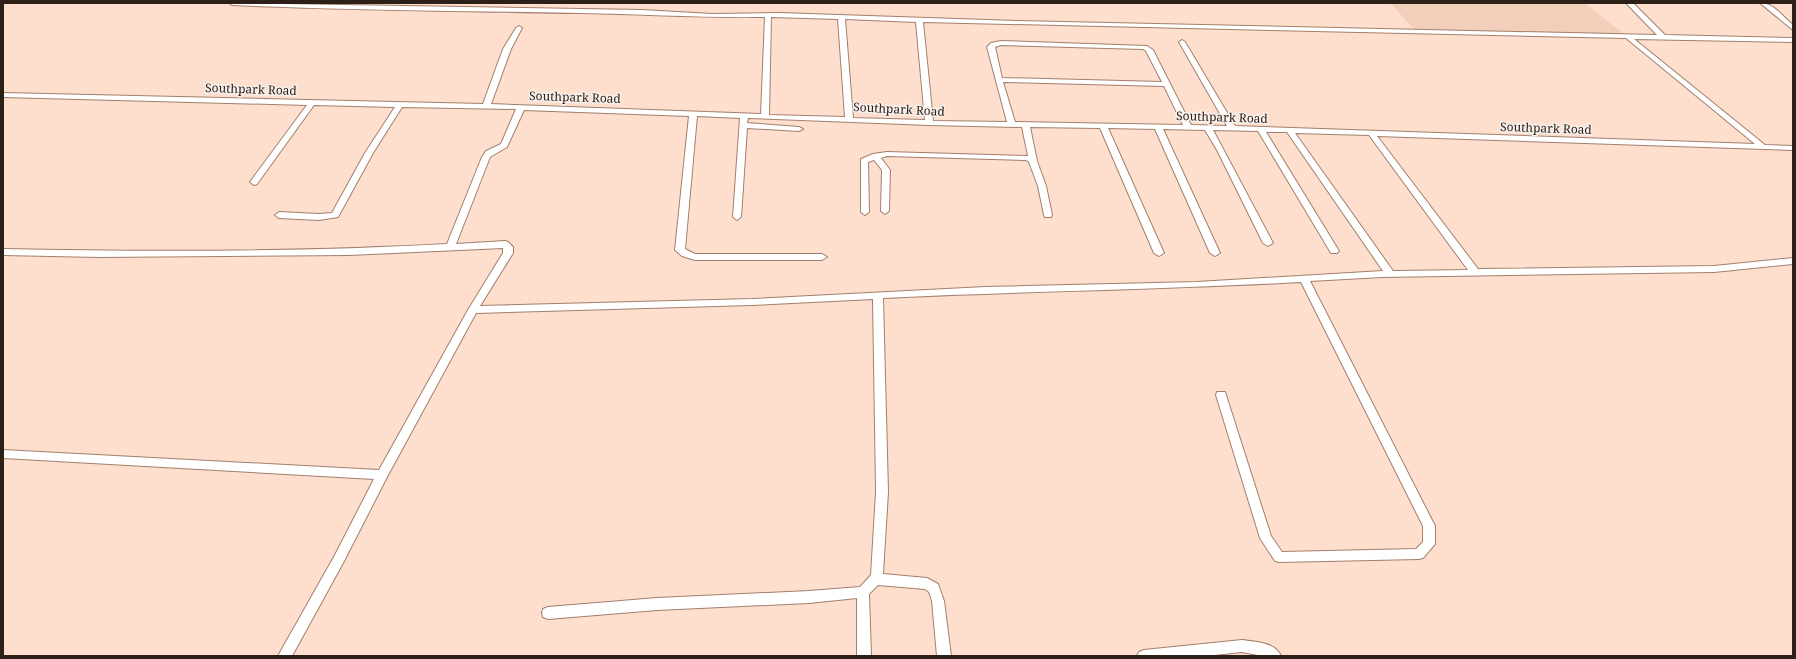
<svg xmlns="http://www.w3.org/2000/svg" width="1796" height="659" font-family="'Noto Serif',serif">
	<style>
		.built { fill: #f2cfba }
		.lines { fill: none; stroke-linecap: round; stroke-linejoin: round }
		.minor-casing { stroke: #a27f6b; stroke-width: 2 }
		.minor { fill: #fff; fill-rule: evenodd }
		.labels { text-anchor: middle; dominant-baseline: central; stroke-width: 3; stroke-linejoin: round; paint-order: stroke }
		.far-street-label { font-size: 12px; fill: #2d2018; stroke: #f9f1ed }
	</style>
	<rect width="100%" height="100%" fill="#fedfcd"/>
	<path class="built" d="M 1390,3 L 1585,3 L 1625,35 L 1414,29 Z"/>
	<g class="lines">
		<defs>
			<path id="minor" d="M 229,3 L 642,10 L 712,14 L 779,13 L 1017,21 L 1657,35 L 1626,3 L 1633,3 L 1665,35 L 1793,38 L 1793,42 L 1634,39 L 1765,145 L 1793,146 L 1793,150 L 1377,136 L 1478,269 L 1714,266 L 1793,258 L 1793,264 L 1714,272 L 1382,277 L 1310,281 L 1435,526 L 1435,544 L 1423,558 L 1419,559 L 1279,562 L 1275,561 L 1260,538 L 1216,395 L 1217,392 L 1225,392 L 1226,395 L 1271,536 L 1282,552 L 1416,549 L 1423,542 L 1423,526 L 1301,282 C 1162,290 1022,291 883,298 L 888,492 L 883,574 L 927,578 L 938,584 L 944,601 L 951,656 L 937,656 L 932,601 L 929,592 L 925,589 L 878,585 L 869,594 L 871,656 L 857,656 L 857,598 L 809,603 L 657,610 L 548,619 L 543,617 L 542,613 L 543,609 L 548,607 L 657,598 L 809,591 L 860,587 L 871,575 L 876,492 L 873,299 L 752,305 L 476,313 L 387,477 L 343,563 L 292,656 L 278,656 L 335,555 L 374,479 L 3,458 L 3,450 L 379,470 L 468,310 L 503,253 L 503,248 L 349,255 L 99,257 L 3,255 L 3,249 C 151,252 299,252 447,244 L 482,157 L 486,151 L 501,144 L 516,109 L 402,107 L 373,153 L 338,217 L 319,220 L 279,218 L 275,215 L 279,212 L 319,214 L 332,213 L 365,153 L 395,107 L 314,105 L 257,184 L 254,185 L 250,182 L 307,105 L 3,97 L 3,93 L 483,104 L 503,49 L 516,28 L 519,26 L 522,28 L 511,49 L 491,104 L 761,114 L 765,17 C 703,18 642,14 580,13 C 464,11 348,10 232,5 ZM 771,17 L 838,19 L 845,117 L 769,115 ZM 845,19 L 916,22 L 925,120 L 853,118 ZM 923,22 L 1626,38 L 1755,144 L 1235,126 L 1185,42 L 1182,40 L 1179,42 L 1227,126 L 1191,125 L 1153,50 L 1147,46 L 1001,41 L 991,43 L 987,47 L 1007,122 L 933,121 ZM 1001,45 L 1143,49 L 1146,51 L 1162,82 L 1002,78 L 995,47 ZM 1003,82 L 1164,86 L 1183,125 L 1015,122 ZM 524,110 L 689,116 L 675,250 L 682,256 L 695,260 L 822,260 L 827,257 L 822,254 L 695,254 L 685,249 L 697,116 L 740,118 L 733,217 L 737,220 L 741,217 L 747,128 L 799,131 L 803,129 L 799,127 L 747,123 L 748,118 L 929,125 L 1022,127 L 1028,156 L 887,152 L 873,154 L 861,159 L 861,212 L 865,215 L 869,212 L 868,162 L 874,160 L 882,170 L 881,211 L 885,214 L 889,211 L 890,170 L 881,158 L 887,156 L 1026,160 L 1029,162 L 1038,186 L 1044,215 L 1045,217 L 1051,217 L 1052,215 L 1046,186 L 1037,161 L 1030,127 L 1100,128 L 1154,253 L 1159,256 L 1164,253 L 1108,128 L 1155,129 L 1210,253 L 1215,256 L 1220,253 L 1163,129 L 1205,130 L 1217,150 L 1263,243 L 1268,246 L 1273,243 L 1213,130 L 1258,131 L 1331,253 L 1337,253 L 1339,251 L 1266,132 L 1287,132 L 1383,271 L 1197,282 L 985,287 L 752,299 L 480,306 L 513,253 L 513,247 L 508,242 L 505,241 L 456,244 L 490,157 L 507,147 ZM 1295,133 L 1369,135 L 1468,270 L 1393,271 Z
				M 1760,3 C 1774,3 1782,16 1793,25 L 1793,30 Z
				M 1242,640 C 1255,642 1275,642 1281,656 L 1263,656 L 1242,652 L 1205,656 L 1137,656 L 1139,652 L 1144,650 Z"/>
		</defs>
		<use href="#minor" class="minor-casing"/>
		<use href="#minor" class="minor"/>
	</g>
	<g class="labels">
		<g class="far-street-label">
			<text transform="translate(251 89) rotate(2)">Southpark Road</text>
			<text transform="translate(575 97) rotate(2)">Southpark Road</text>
			<text transform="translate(899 109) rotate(3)">Southpark Road</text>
			<text transform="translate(1222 117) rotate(2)">Southpark Road</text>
			<text transform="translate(1546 128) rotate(2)">Southpark Road</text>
		</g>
	</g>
	<rect width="1796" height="659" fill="none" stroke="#2d2018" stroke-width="8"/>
</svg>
